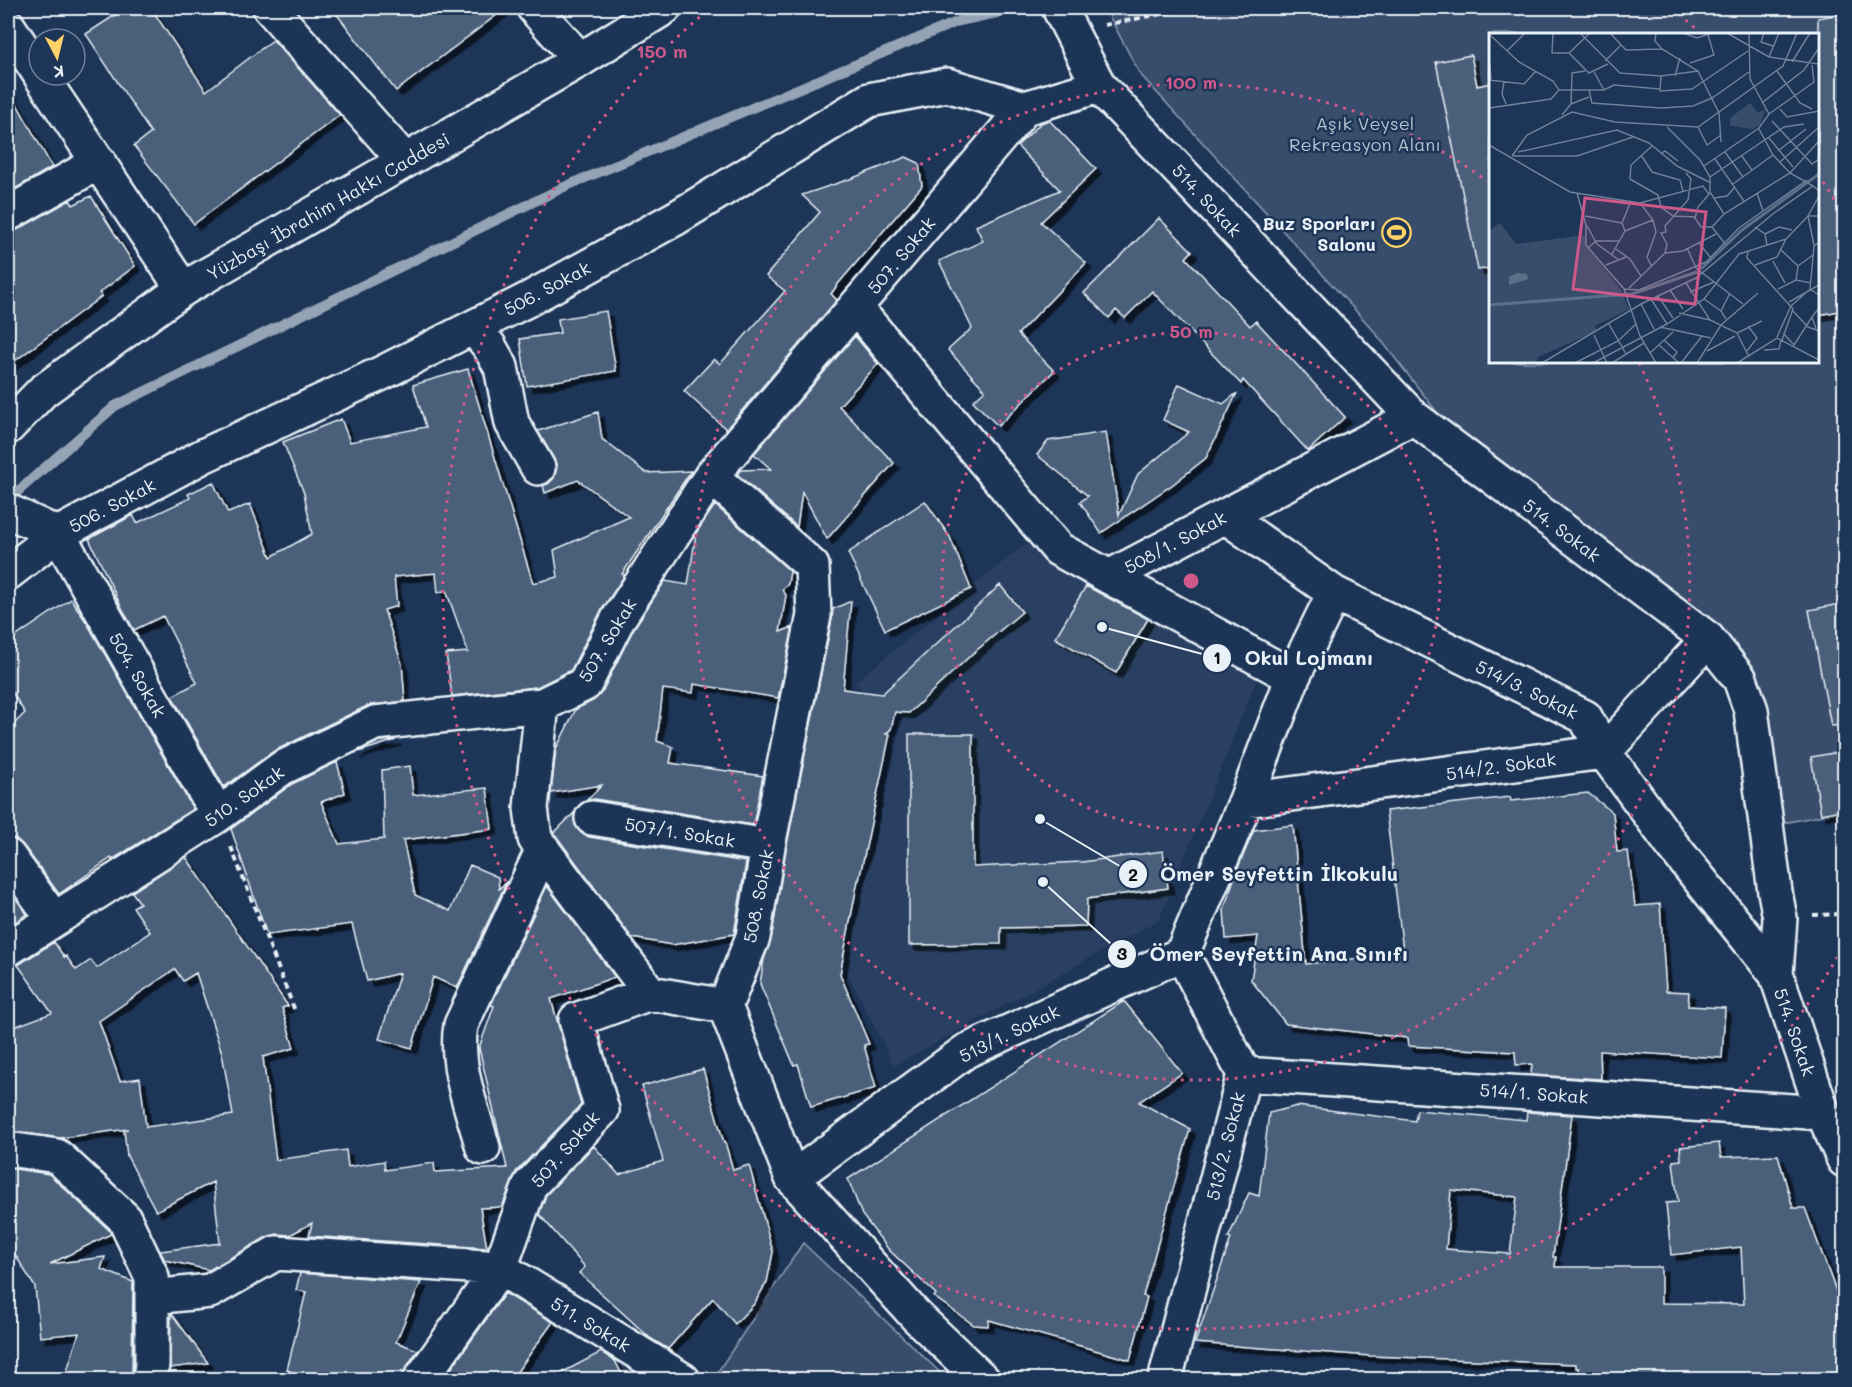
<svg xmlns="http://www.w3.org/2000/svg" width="1852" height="1387" font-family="Mali,sans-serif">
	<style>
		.built { fill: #2a4162 }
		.green { fill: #374d6c; stroke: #909fb2; stroke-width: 1.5; fill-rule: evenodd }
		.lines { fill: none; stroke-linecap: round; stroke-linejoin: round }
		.stream { stroke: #95a4b5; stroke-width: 10 }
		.building { fill: #495e7a; stroke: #e8f1f8; stroke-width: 1.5; fill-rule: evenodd; filter: url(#shadow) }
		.minor-casing { stroke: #e8f1f8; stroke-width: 38 }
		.major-casing { stroke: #e8f1f8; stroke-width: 38 }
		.path { stroke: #e8f1f8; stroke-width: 4; stroke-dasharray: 6 4.5; stroke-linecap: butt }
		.minor { stroke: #1d3557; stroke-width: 33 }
		.major { stroke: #1d3557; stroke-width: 33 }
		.ring { fill: none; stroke: #cd598a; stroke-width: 3; stroke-dasharray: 3 6 }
		.labels { text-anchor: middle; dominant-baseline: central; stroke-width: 5; stroke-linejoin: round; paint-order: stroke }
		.park-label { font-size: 18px; fill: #b3c0ce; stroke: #1d3557 }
		.street-label { font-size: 18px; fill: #e8f1f8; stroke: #1d3557 }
		.poi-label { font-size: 18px; font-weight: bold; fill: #e8f1f8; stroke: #1d3557; text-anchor: end }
		.inset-river { fill: none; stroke: #5d7089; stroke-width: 3 }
		.inset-road { fill: none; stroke: #6e8097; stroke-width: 1.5 }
		.view { fill: #cd598a; fill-opacity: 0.15; stroke: #cd598a; stroke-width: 3 }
		.inset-edge { fill: none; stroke: #e8f1f8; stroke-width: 3 }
		.centre { fill: #cd598a; stroke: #1d3557; stroke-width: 3 }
		.ring-label { font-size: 18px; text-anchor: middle; font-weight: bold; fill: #cd598a; stroke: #1d3557; stroke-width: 5; stroke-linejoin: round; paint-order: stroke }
		.leader { fill: none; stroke: #e8f1f8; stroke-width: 2 }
		.callout-dot { fill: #e8f1f8; stroke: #1d3557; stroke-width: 2 }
		.mark-label { font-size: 18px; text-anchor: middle; font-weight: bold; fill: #111 }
		.callout-label { font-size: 20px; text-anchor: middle; font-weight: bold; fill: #e8f1f8; stroke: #1d3557; stroke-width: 5; stroke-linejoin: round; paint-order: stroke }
	</style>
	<defs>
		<filter id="shadow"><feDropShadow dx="5.5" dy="5.5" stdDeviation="0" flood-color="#0009"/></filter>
	</defs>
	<rect width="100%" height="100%" fill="#1d3557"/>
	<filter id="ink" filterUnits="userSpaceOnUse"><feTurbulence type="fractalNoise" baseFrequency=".0167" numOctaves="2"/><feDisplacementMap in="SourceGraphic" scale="12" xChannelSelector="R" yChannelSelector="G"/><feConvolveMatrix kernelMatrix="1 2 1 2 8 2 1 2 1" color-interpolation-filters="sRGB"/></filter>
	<g filter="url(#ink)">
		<path class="built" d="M 1030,540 L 1261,669 L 1159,920 L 894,1066 L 845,968 L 903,719 L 854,683 Z"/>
		<path class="green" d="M 1105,8 L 1844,8 L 1844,811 L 1773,825 L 1767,704 L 1742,651 L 1607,546 L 1457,438 L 1374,331 L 1140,74 ZM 1490,34 L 1818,34 L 1818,362 L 1490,362 Z
			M 803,1243 L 947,1379 L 713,1379 Z"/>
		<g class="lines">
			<path class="stream" d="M 8,500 L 115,406 L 564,187 L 959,21 L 1020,8"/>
		</g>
		<path class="building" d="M 126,8 L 151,8 L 206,91 L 273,40 L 340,115 L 194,224 L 134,146 L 151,133 L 86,34 Z
			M 332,8 L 506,8 L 396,91 Z
			M 1845,13 L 1845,310 L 1818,315 L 1818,18 Z
			M 1471,55 L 1477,86 L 1491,83 L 1491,268 L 1478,270 L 1436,62 Z
			M 8,88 L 52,167 L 8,193 Z
			M 1049,120 L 1096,169 L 1041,222 L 1086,263 L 1018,334 L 1054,371 L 998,426 L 973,401 L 985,390 L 948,350 L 972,328 L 939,261 L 983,241 L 976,226 L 1060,190 L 1017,146 L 1041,123 Z
			M 906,157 L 919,163 L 922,186 L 838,284 L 831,294 L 837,300 L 726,429 L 684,391 L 714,359 L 720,364 L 785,291 L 766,276 L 820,212 L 802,195 L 853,178 Z
			M 91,196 L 135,266 L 99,293 L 102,296 L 8,366 L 8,233 L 17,230 L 70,200 L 73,205 Z
			M 1159,218 L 1192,251 L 1186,258 L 1250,326 L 1256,321 L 1345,417 L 1308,451 L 1243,380 L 1241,384 L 1152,291 L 1125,318 L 1116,310 L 1109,318 L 1084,293 Z
			M 606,311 L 616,371 L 527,386 L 520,339 L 560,333 L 558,319 Z
			M 855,336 L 878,364 L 839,406 L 894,463 L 827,539 L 802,492 L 797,527 L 737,474 L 741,470 L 771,469 L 754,454 Z
			M 468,369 L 533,583 L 558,577 L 554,550 L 629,517 L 578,480 L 545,493 L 543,485 L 548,484 L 554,478 L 557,467 L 554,459 L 538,431 L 598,412 L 602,439 L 646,473 L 691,471 L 622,574 L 625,575 L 601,611 L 571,670 L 537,687 L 452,696 L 446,654 L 468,652 L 446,590 L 438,593 L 436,573 L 394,577 L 397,606 L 384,610 L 402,664 L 405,701 L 367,706 L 274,751 L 224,787 L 172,696 L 197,683 L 163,616 L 134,630 L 121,606 L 89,539 L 133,515 L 137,523 L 190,498 L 188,494 L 213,482 L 228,513 L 250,504 L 271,557 L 312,534 L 304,493 L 283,442 L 341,419 L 350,442 L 426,427 L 413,385 Z
			M 1179,384 L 1223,404 L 1237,393 L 1206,458 L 1172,485 L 1101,533 L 1080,502 L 1088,496 L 1037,455 L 1048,441 L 1106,432 L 1119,515 L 1138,474 L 1189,432 L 1163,420 Z
			M 925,501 L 950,537 L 971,589 L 885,630 L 848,553 Z
			M 715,505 L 790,571 L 788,584 L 782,590 L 786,595 L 780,632 L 793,627 L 778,698 L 694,684 L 693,693 L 663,689 L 657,741 L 673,747 L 670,763 L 763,776 L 753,825 L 595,799 L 587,800 L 602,785 L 551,793 L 556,749 L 576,709 L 593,701 L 602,692 L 634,628 L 665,581 L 688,585 L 696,533 Z
			M 1000,585 L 1022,612 L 971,655 L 909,713 L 895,712 L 891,729 L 886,734 L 890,734 L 859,880 L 858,880 L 840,974 L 869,1044 L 864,1045 L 876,1088 L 811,1107 L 798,1064 L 794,1065 L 760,984 L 764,959 L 771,940 L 786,849 L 832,619 L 833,609 L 851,601 L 843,689 L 882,694 Z
			M 1086,586 L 1148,619 L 1116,673 L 1055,638 Z
			M 71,599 L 87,623 L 193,809 L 112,860 L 111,858 L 59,894 L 23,845 L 16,839 L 12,838 L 8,832 L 8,730 L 25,713 L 8,686 L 8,642 Z
			M 1845,603 L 1845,725 L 1831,726 L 1809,610 Z
			M 909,734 L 973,734 L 973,867 L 1082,862 L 1163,851 L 1168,888 L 1087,899 L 1086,926 L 1001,928 L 1001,944 L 909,945 Z
			M 396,740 L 355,753 L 380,741 Z
			M 1845,751 L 1845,809 L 1821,814 L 1811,757 Z
			M 337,762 L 345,793 L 321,802 L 339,844 L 384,839 L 382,770 L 410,766 L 413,795 L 487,788 L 492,829 L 403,840 L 415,895 L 450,911 L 470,865 L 498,877 L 499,889 L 507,881 L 457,988 L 433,977 L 412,1048 L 379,1039 L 400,973 L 367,981 L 352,924 L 267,935 L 231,829 L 292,784 Z
			M 1588,793 L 1613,813 L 1617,852 L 1628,851 L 1635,906 L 1660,904 L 1666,991 L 1689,992 L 1688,1006 L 1725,1008 L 1722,1058 L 1600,1051 L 1601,1079 L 1531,1075 L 1532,1064 L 1516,1065 L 1515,1052 L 1408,1046 L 1407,1038 L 1286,1024 L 1251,980 L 1258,936 L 1226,939 L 1224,909 L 1237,870 L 1254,830 L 1293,825 L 1306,964 L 1399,954 L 1398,951 L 1403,951 L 1386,811 L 1510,797 L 1511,801 Z
			M 574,813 L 575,825 L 581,833 L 589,837 L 746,862 L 734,934 L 672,945 L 632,938 L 554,833 Z
			M 186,857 L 288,1006 L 282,1008 L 294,1048 L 263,1057 L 276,1160 L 346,1150 L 348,1167 L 384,1161 L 385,1170 L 434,1163 L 435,1172 L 507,1168 L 479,1048 L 494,1006 L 491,1005 L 547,886 L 615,977 L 551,999 L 581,1105 L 516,1172 L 502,1207 L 480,1208 L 487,1248 L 309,1236 L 312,1223 L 290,1235 L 277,1234 L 267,1237 L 209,1270 L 165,1260 L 160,1251 L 220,1243 L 213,1182 L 156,1211 L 127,1156 L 124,1130 L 128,1129 L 60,1138 L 8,1131 L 8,1029 L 52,1013 L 18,965 L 54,942 L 64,957 L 66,956 L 76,970 L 91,960 L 97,968 L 150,932 L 133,907 L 140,903 L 132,892 ZM 175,969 L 183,981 L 196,973 L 222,1053 L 233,1115 L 146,1127 L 140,1078 L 120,1081 L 99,1021 Z
			M 8,887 L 27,914 L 8,927 Z
			M 1124,1001 L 1182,1073 L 1139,1102 L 1190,1129 L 1143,1296 L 1147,1297 L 1130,1360 L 989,1320 L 988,1326 L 974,1325 L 934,1297 L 936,1294 L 889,1250 L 862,1215 L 848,1179 Z
			M 703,1069 L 724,1143 L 725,1142 L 733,1170 L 749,1165 L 773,1252 L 767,1282 L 754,1304 L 735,1324 L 713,1298 L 668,1349 L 650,1338 L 579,1273 L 585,1267 L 539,1214 L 546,1195 L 594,1146 L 619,1175 L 663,1161 L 642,1086 Z
			M 1297,1106 L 1415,1121 L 1417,1110 L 1526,1120 L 1527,1112 L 1572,1115 L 1553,1257 L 1556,1257 L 1555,1267 L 1661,1267 L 1661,1303 L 1744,1304 L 1741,1247 L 1671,1255 L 1666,1203 L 1678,1202 L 1673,1161 L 1681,1160 L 1680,1147 L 1719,1143 L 1721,1157 L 1778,1155 L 1793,1208 L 1805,1208 L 1837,1294 L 1845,1293 L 1845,1380 L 1612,1380 L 1612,1373 L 1580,1373 L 1579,1368 L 1576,1368 L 1576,1364 L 1371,1356 L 1195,1343 L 1231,1238 L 1228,1238 L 1249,1193 L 1259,1196 L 1269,1113 ZM 1451,1190 L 1517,1197 L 1510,1254 L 1446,1249 Z
			M 8,1168 L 49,1174 L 109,1230 L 111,1234 L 50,1264 L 105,1257 L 101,1269 L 133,1282 L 132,1372 L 64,1380 L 79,1333 L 40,1337 L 35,1287 L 8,1243 Z
			M 300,1273 L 421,1282 L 396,1342 L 418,1350 L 405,1369 L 401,1380 L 313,1380 L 287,1370 L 306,1292 L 296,1290 Z
			M 505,1293 L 553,1322 L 511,1380 L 443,1380 Z
			M 171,1314 L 172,1314 L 208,1363 L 170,1368 Z
			M 601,1352 L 615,1361 L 625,1380 L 548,1380 Z"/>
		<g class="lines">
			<defs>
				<path id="minor" d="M 270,8 L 405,161
					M 534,8 L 580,60
					M 1059,8 L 1099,86 L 1413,417 L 1708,639 L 1740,679 L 1751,710 L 1775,892 L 1780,918 L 1776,974 L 1823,1113 L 1844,1160
					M 8,26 L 39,73
					M 40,75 L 183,289
					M 8,214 L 99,162
					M 856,308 L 1058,549 L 1293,677
					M 473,327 L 489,346 L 501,367 L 512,423 L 538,468
					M 711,476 L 812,566 L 814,615 L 768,846 L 753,937 L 725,1006 L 792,1178 L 916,1316 L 983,1380
					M 8,511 L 58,534 L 218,815
					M 1225,516 L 1334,593 L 1585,717 L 1604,752 L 1672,845 L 1776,974
					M 8,573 L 58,534 L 203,456 L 382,373 L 525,301 L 676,218 L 869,100 L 947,85 L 1025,108 L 1099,86
					M 1109,577 L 1413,417
					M 1246,800 L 1604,752 L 1708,639
					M 592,818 L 768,846
					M 8,856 L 53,918
					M 8,949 L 218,815 L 282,768 L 375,723 L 542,705
					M 650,993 L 725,1006
					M 1244,1074 L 1823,1113
					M 483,1148 C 472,1108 454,1066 461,1025 L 543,849
					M 8,1149 L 57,1156 L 124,1218 L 152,1277 L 152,1364 L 150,1380
					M 792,1178 L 966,1051 L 1182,954
					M 153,1297 L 210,1291 L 276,1253 L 500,1268 L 683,1380
					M 420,1380 L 500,1268 L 530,1185 L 602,1110 L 576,1020 L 650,993 L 535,839 L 531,808 L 542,705 L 585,684 L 618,619 L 711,476 L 1025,108
					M 1165,1380 L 1244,1074 L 1182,954 L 1246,800 L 1293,677 L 1334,593"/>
				<path id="major" d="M 8,427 L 43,391 L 183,289 L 580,60 L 664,8"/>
			</defs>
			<use href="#minor" class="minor-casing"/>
			<use href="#major" class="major-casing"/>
			<path class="path" d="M 1104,25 L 1192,8
				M 231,847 L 295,1011
				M 1813,915 L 1844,914"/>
			<use href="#minor" class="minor"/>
			<use href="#major" class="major"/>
		</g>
	</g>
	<g class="ring">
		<circle cx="1191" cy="581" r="249"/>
		<path d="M1639 363A498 498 0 1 1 1487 181"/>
		<path d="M1842 949A748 748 0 1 1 710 8M1672 8A748 748 0 0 1 1701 34M1818 174A748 748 0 0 1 1842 213"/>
	</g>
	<defs>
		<symbol id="stadium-ring" viewBox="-11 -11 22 22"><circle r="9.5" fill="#1d3557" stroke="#ffd166" stroke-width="1.5"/><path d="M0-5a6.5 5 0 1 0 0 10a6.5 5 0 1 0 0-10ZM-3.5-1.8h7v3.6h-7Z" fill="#ffd166"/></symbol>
	</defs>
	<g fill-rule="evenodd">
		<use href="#stadium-ring" x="1380" y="216" width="33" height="33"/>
	</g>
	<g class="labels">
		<g class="park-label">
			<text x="1365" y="123">Aşık Veysel<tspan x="1365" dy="21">Rekreasyon Alanı</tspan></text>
		</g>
		<g class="street-label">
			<text transform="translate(1207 200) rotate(47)">514. Sokak</text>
			<text transform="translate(328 206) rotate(-30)">Yüzbaşı İbrahim Hakkı Caddesi</text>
			<text transform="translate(901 255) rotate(-50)">507. Sokak</text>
			<text transform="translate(547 288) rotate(-28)">506. Sokak</text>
			<text transform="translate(112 505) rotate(-28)">506. Sokak</text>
			<text transform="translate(1562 530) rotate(37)">514. Sokak</text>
			<text transform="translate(1175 542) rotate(-28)">508/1. Sokak</text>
			<text transform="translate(607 640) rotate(-59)">507. Sokak</text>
			<text transform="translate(138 675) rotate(60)">504. Sokak</text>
			<text transform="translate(1527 689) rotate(26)">514/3. Sokak</text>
			<text transform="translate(1501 766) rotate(-8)">514/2. Sokak</text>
			<text transform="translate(244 796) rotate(-35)">510. Sokak</text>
			<text transform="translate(680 832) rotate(9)">507/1. Sokak</text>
			<text transform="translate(758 896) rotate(-79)">508. Sokak</text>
			<text transform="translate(1795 1032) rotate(71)">514. Sokak</text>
			<text transform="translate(1009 1033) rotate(-26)">513/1. Sokak</text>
			<text transform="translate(1534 1093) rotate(4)">514/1. Sokak</text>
			<text transform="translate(1225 1146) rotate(-76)">513/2. Sokak</text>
			<text transform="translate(565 1149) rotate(-49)">507. Sokak</text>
			<text transform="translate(591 1324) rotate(31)">511. Sokak</text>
		</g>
		<g class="poi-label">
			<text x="1376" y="223">Buz Sporları<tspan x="1376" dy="21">Salonu</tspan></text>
		</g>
	</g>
	<g transform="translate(1489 33)">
		<rect width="330" height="330" fill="#1d3557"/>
		<path d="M 261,70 L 269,80 L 277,76 L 271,92 L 264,96 L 241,93 L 241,85 ZM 11,190 L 27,211 L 96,202 L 96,210 L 132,257 L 140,276 L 106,293 L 108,298 L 49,324 L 47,330 L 0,330 L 0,198 Z" fill="#374d6c"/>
		<path d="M 28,240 L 38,241 L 39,246 L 20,252 L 20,244 Z" fill="#5d7089"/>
		<path class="inset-river" d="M 212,236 L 253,197 L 330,141M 0,272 L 143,261 L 208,239"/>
		<path class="inset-road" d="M 64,0 L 63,20 L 80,20 L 101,0M 91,0 L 131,40 L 172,43 L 209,38M 121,0 L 137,17 L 173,16M 167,0 L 166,8 L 173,16 L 209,38 L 230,80 L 232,109M 194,0 L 208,5 L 223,0M 238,0 L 280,24 L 330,31M 260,0 L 261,46 L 280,81M 275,0 L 272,9 L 284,13M 0,1 L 30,29 L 64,48 L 70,57 L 62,66 L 0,75M 18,18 L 36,0M 80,20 L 100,40 L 119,31M 0,23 L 2,47M 280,24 L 290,0M 116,28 L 132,12M 303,29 L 321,0M 201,30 L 225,22 L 219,2M 288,38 L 311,70 L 323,76M 105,39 L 115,57M 172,43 L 171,58 L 203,56 L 259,18M 186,43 L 191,25M 0,47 L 35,51 L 47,38M 15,49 L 13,61 L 17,71M 70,57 L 115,57 L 125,52 L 171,56M 100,57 L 103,70 L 172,75 L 204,73 L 223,65 L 260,39M 274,69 L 315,37 L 330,15M 82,71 L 83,40 L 96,38M 291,76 L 298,84 L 330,78M 280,81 L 325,49 L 323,32M 73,82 L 82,71 L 100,64M 283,88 L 323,131 L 330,126M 178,94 L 211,127 L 221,144 L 221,159 L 235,181M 209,94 L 218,112 L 232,102M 270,96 L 284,122 L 301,140 L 324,153M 280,105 L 304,134M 0,112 L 81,159 L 151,170 L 214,153 L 220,161M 163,113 L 142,132 L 141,146 L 169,162 L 172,174 L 184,183 L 207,184M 289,118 L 317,96M 29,119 L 128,97 L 160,110 L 188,133 L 222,150M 236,119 L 254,144M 173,120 L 176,118 L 189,128M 152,122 L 163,139 L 191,147 L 194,158M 252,122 L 263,137M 23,123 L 38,102 L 83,79 L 126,89 L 209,94 L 294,33 L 308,0M 24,123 L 88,123 L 144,104M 226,126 L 255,168M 291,129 L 330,94M 215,133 L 270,95 L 280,81M 221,144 L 295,94 L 315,91M 244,151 L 284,122M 88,160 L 97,192 L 97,212 L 135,256 L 151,303 L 167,330M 221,160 L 209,174 L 206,185 L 212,194 L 223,194M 268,160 L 274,178M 225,165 L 238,163 L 246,154M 151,170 L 164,187 L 167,199 L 158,224 L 163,234M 96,183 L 133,190M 98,193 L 108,211 L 130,227M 223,194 L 235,181 L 301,140 L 330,108M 223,194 L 237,212M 266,194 L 276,201 L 278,212M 136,198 L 164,187M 276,201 L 290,194 L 303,197M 330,209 L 325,213 L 321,256 L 330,262M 210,210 L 222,225M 325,212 L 319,183 L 330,183M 99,215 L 107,208 L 131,208M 198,215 L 207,235 L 254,271M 127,216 L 141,226 L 152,243M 292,217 L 309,233 L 307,247M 259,218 L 258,225 L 304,276 L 293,307M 176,220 L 194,218 L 227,201M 123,221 L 136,198 L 133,190 L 142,168M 284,228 L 296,250M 117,232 L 137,224M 266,232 L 288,224 L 297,206M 309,233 L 324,222M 197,250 L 221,287 L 248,300 L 260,324M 140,255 L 176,220 L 178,211 L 172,200 L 177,199 L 176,193 L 199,167 L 202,146 L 197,140M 135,256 L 150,257 L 217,229 L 250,195 L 318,147M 289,256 L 307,247 L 322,250M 181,257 L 194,276M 201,259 L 225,249M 169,263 L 184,285M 162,266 L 178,291M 215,266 L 232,278M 300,269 L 330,252M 152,271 L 165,296M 304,278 L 319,294 L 330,298M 190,280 L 221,287M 237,286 L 232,278 L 241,260M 120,291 L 137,321M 171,294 L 222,305M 327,296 L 323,284 L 330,275M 248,300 L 273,288M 294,300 L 305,312 L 323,284M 105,302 L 118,330M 288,304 L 302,273 L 320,257M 175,307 L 188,319 L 184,325M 170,312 L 190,330M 275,317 L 290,316 L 292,307M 218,318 L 246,303M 257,319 L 268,305 L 259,293M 161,320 L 184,299M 53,330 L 152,271 L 207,245 L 285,180 L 324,153 L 330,158M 86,330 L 129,308 L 147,291M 104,330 L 178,291 L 215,266 L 250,221 L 297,206 L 319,183 L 330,163M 123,330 L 155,310M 192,330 L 213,303M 208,330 L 232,292 L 269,260M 248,330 L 288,305 L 330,327"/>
		<path class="view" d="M 96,165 L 217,179 L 206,271 L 84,256 Z"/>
		<rect width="330" height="330" class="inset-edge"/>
	</g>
	<circle cx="1191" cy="581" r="9" class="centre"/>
	<g class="ring-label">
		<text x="662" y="58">150 m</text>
		<text x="1191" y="89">100 m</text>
		<text x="1191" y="338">50 m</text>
	</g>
	<path class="leader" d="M1102 627L1217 658M1040 819L1133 874M1043 882L1122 954"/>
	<g class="callout-dot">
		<circle cx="1102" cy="627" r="6"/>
		<circle cx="1040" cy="819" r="6"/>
		<circle cx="1043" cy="882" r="6"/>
		<circle cx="1217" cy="658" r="15"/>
		<circle cx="1133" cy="874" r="15"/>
		<circle cx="1122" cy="954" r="15"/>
	</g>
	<g class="mark-label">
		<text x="1217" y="664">1</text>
		<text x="1133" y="881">2</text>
		<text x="1122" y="960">3</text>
	</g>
	<g class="callout-label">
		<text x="1309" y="665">Okul Lojmanı</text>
		<text x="1279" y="881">Ömer Seyfettin İlkokulu</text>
		<text x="1279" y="961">Ömer Seyfettin Ana Sınıfı</text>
	</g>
	<rect width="1852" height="1387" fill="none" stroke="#1d3557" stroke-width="30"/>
	<rect x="15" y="15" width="1822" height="1357" fill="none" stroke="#e8f1f8" stroke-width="2" filter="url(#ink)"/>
	<g transform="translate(57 57) rotate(173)"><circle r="28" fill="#1d3557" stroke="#6e8097" stroke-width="1.5"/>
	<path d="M0-4.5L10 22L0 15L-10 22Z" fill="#ffd166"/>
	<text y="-9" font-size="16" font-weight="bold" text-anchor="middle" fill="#e8f1f8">K</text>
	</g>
</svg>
